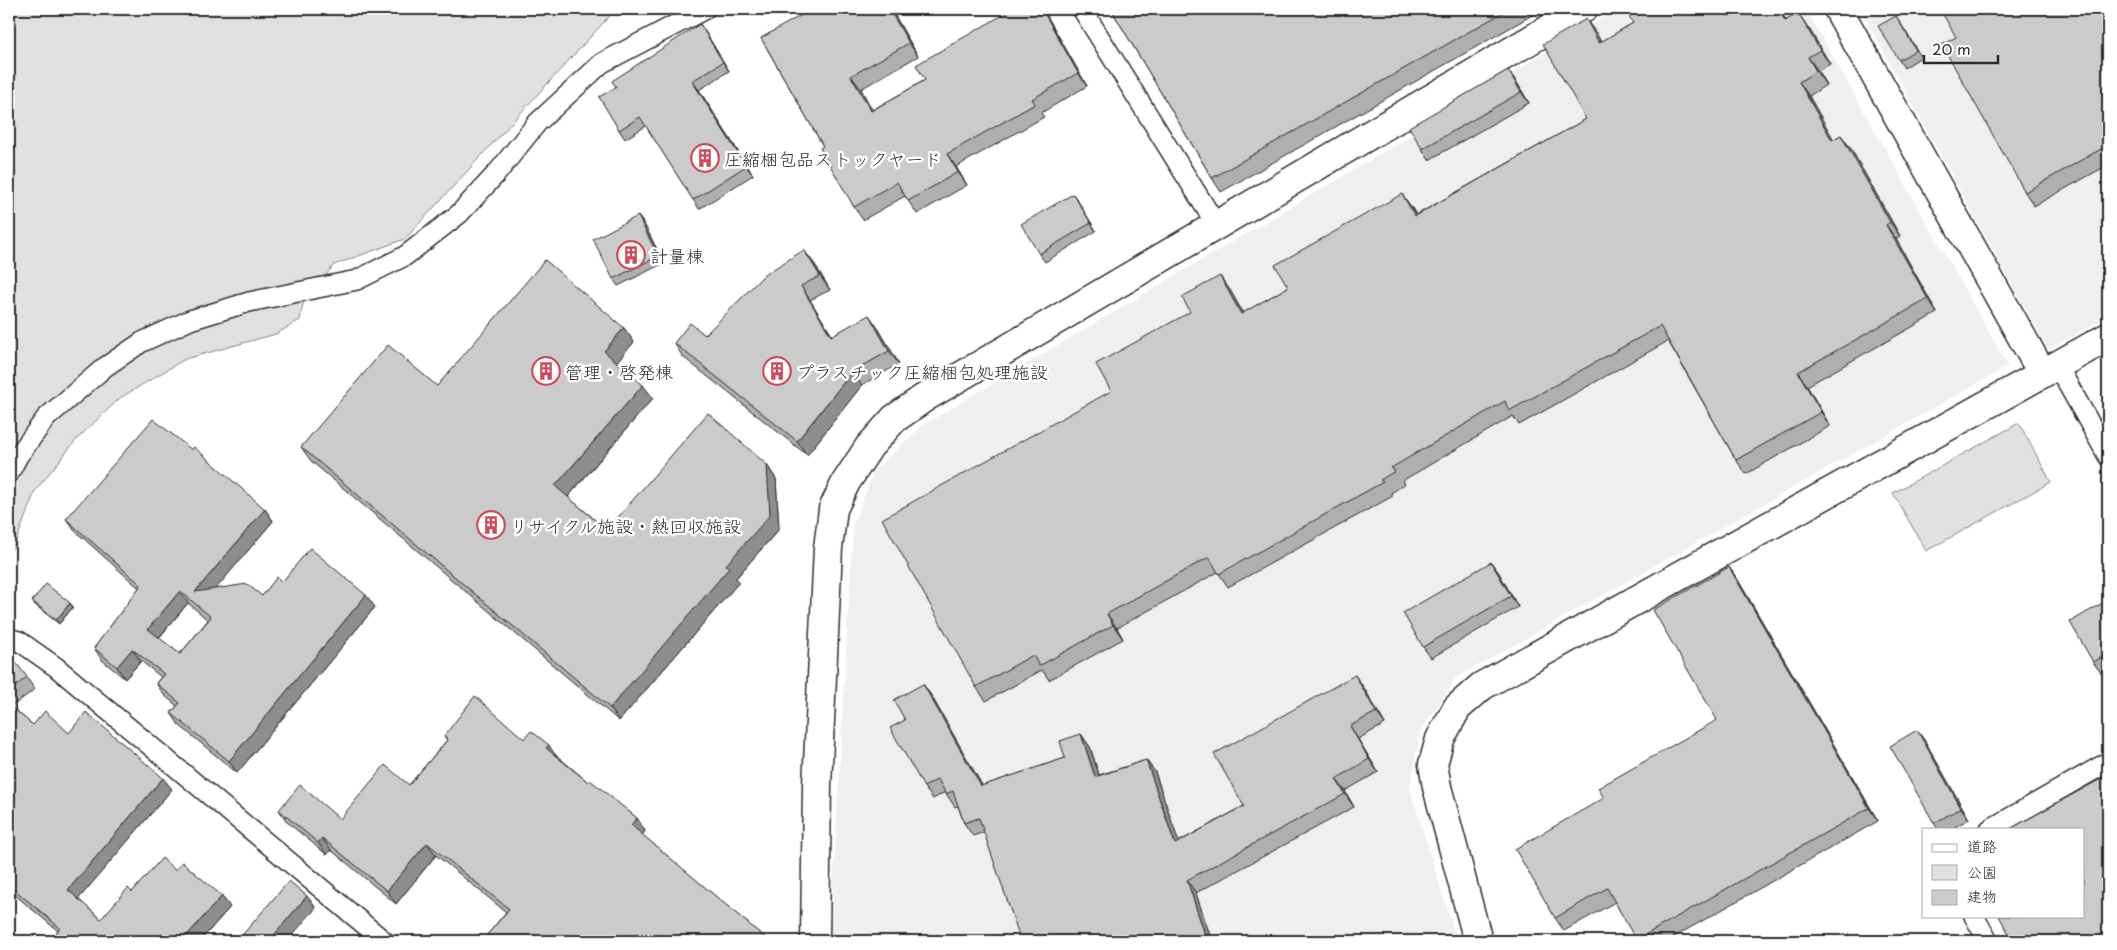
<svg xmlns="http://www.w3.org/2000/svg" width="2117" height="950" font-family="'Playpen Sans','Klee One',sans-serif">
	<style>
		.built { fill: #efefef }
		.green { fill: #e0e0e0; stroke: #868686 }
		.lines { fill: none; stroke-linecap: round; stroke-linejoin: round }
		.street-casing { stroke: #2b2b2b; stroke-width: 22 }
		.secondary-casing { stroke: #2b2b2b; stroke-width: 31 }
		.street { stroke: #fff; stroke-width: 19 }
		.secondary { stroke: #fff; stroke-width: 28 }
		.wall { fill: #afafaf; stroke: #2b2b2b; fill-rule: evenodd }
		.shaded-wall { fill: #8e8e8e; stroke: #2b2b2b }
		.building { fill: #cbcbcb; stroke: #2b2b2b; fill-rule: evenodd }
		.labels { text-anchor: middle; dominant-baseline: central; stroke-width: 5; stroke-linejoin: round; paint-order: stroke }
		.poi-label { font-size: 18px; fill: #2b2b2b; stroke: #fff; text-anchor: start }
	</style>
	<rect width="100%" height="100%" fill="#fff"/>
	<filter id="ink" filterUnits="userSpaceOnUse"><feTurbulence type="fractalNoise" baseFrequency=".02" numOctaves="2"/><feDisplacementMap in="SourceGraphic" scale="10" xChannelSelector="R" yChannelSelector="G"/><feConvolveMatrix kernelMatrix="1 2 1 2 8 2 1 2 1" color-interpolation-filters="sRGB"/></filter>
	<g filter="url(#ink)">
		<path class="built" d="M 1616,9 L 1806,9 L 2008,366 L 1456,678 L 1420,732 L 1410,789 L 1457,941 L 830,941 L 853,525 L 874,471 L 923,425 L 1394,146 Z
			M 1860,9 L 2108,9 L 2108,316 L 2048,350 Z"/>
		<path class="green" d="M 9,9 L 616,9 L 405,239 L 334,265 L 303,304 L 300,320 L 276,334 L 185,359 L 120,398 L 77,439 L 35,491 L 14,547 L 9,552 Z
			M 2019,423 L 2051,482 L 1926,551 L 1893,493 Z"/>
		<g class="lines">
			<defs>
				<path id="street" d="M 1082,9 L 1217,226
					M 2057,365 L 2108,456
					M 9,473 L 18,456 L 46,418 L 105,367 L 142,342 L 190,320 L 249,302 L 357,280 L 405,256 L 459,214 L 497,173 L 537,123 L 602,63 L 705,9
					M 9,638 L 19,641 L 56,667 L 384,941
					M 1990,829 L 2108,762
					M 1974,916 L 1988,941"/>
				<path id="secondary" d="M 1838,9 L 2042,373
					M 815,941 L 817,785 L 828,548 L 833,509 L 846,482 L 869,447 L 894,419 L 924,398 L 1583,9
					M 1478,941 L 1437,787 L 1433,764 L 1440,739 L 1457,708 L 1482,686 L 2108,337"/>
			</defs>
			<use href="#street" class="street-casing"/>
			<use href="#secondary" class="secondary-casing"/>
			<use href="#street" class="street"/>
			<use href="#secondary" class="secondary"/>
		</g>
		<path class="wall" d="M 891,9 L 918,56 L 861,89 L 872,110 L 925,80 L 1013,9 L 1043,9 L 1087,86 L 1041,113 L 1044,117 L 956,167 L 967,185 L 917,214 L 905,196 L 863,220 L 854,207 L 823,146 L 761,38 Z
			M 1111,9 L 1543,9 L 1221,192 L 1212,178 Z
			M 1637,9 L 1779,9 L 1786,20 L 1798,13 L 1808,27 L 1830,64 L 1818,71 L 1826,85 L 1809,96 L 1833,140 L 1841,135 L 1851,149 L 1900,236 L 1896,239 L 1937,313 L 1807,386 L 1830,426 L 1746,474 L 1736,460 L 1668,341 L 1519,425 L 1513,416 L 1402,481 L 1405,484 L 1391,493 L 1393,496 L 1228,587 L 1218,572 L 1117,628 L 1123,639 L 1049,680 L 1042,670 L 986,701 L 976,687 L 1111,391 L 1230,290 L 1243,313 L 1288,287 L 1412,208 L 1416,215 L 1586,119 L 1596,33 L 1601,42 L 1633,23 Z
			M 2108,9 L 2108,165 L 2034,206 L 2025,192 L 1956,37 Z
			M 1901,24 L 1921,57 L 1904,68 L 1899,60 Z
			M 706,33 L 729,71 L 699,90 L 753,175 L 699,209 L 646,126 L 625,139 L 619,130 Z
			M 1516,81 L 1529,103 L 1429,160 L 1422,149 Z
			M 1073,194 L 1096,231 L 1045,262 L 1039,254 Z
			M 638,216 L 644,224 L 664,263 L 618,286 L 613,279 Z
			M 814,263 L 830,290 L 810,300 L 832,336 L 878,328 L 899,364 L 862,385 L 807,455 L 683,357 L 674,343 L 705,335 Z
			M 624,328 L 634,342 L 616,362 L 653,398 L 568,497 L 607,530 L 767,465 L 776,479 L 779,529 L 736,578 L 739,582 L 619,721 L 311,461 L 301,447 L 437,386 Z
			M 265,509 L 273,521 L 216,588 L 262,596 L 282,582 L 375,607 L 237,773 L 179,725 L 171,713 L 177,706 L 164,695 L 156,683 L 161,677 L 141,661 L 125,679 L 102,660 L 94,648 L 139,588 L 74,530 L 66,519 ZM 188,603 L 208,620 L 180,654 L 159,638 Z
			M 1491,562 L 1499,573 L 1518,607 L 1431,658 L 1423,647 Z
			M 1729,567 L 1738,580 L 1878,821 L 1667,941 L 1637,941 L 1615,902 L 1564,931 L 1555,918 L 1717,720 Z
			M 2108,600 L 2108,669 L 2101,673 L 2093,662 Z
			M 32,601 L 70,603 L 73,607 L 59,624 L 35,605 Z
			M 9,654 L 35,689 L 11,707 L 33,725 L 69,733 L 172,789 L 78,899 L 101,919 L 132,892 L 175,870 L 230,907 L 200,941 L 62,941 L 56,933 L 58,931 L 9,890 Z
			M 923,684 L 932,697 L 982,786 L 1065,758 L 1081,734 L 1090,747 L 1099,775 L 1146,760 L 1155,772 L 1178,842 L 1244,806 L 1364,688 L 1385,724 L 1358,739 L 1378,772 L 1345,791 L 1354,807 L 1196,893 L 984,832 L 973,836 L 964,823 L 958,806 L 955,807 L 945,792 L 933,799 L 924,787 L 905,720 Z
			M 444,736 L 524,739 L 556,755 L 588,782 L 637,818 L 645,831 L 642,835 L 769,941 L 491,941 L 487,935 L 506,912 L 436,855 L 396,904 L 331,850 L 327,855 L 287,822 L 279,810 L 340,819 L 409,785 L 447,740 Z
			M 1925,741 L 1969,819 L 1951,829 L 1938,829 L 1934,823 Z"/>
		<path class="shaded-wall" d="M 889,9 L 891,9 L 918,56 L 909,43 Z
			M 1042,9 L 1043,9 L 1087,86 L 1078,73 Z
			M 1778,9 L 1779,9 L 1794,35 L 1785,21 Z
			M 1798,13 L 1808,27 L 1830,64 L 1820,50 Z
			M 1896,16 L 1901,24 L 1921,57 L 1916,50 Z
			M 1586,19 L 1596,33 L 1609,57 L 1599,43 Z
			M 700,24 L 706,33 L 729,71 L 723,62 Z
			M 1808,57 L 1818,71 L 1826,85 L 1816,71 Z
			M 1508,70 L 1516,81 L 1529,103 L 1521,92 Z
			M 851,76 L 861,89 L 880,124 L 871,111 Z
			M 692,81 L 699,90 L 753,175 L 746,166 Z
			M 1799,82 L 1809,96 L 1842,154 L 1832,140 Z
			M 1841,135 L 1851,149 L 1900,236 L 1890,222 Z
			M 947,154 L 956,167 L 967,185 L 958,172 Z
			M 1073,194 L 1078,201 L 1096,231 L 1091,223 Z
			M 1402,194 L 1412,208 L 1425,230 L 1415,216 Z
			M 638,216 L 644,224 L 664,263 L 658,256 Z
			M 1886,225 L 1896,239 L 1937,313 L 1928,299 Z
			M 804,250 L 814,263 L 830,290 L 820,276 Z
			M 1220,276 L 1230,290 L 1251,328 L 1241,314 Z
			M 801,286 L 810,300 L 841,350 L 831,336 Z
			M 869,315 L 878,328 L 899,364 L 889,351 Z
			M 624,328 L 634,342 L 614,365 L 604,351 Z
			M 852,372 L 862,385 L 807,455 L 797,441 Z
			M 1798,372 L 1807,386 L 1830,426 L 1821,412 Z
			M 643,385 L 653,398 L 565,500 L 555,486 Z
			M 767,465 L 776,479 L 779,529 L 736,578 L 739,582 L 619,721 L 610,708 L 726,565 Z
			M 265,509 L 273,521 L 203,604 L 195,592 Z
			M 1491,562 L 1499,573 L 1518,607 L 1511,596 Z
			M 1729,567 L 1738,580 L 1878,821 L 1869,808 Z
			M 180,591 L 188,603 L 156,641 L 148,629 Z
			M 366,595 L 375,607 L 237,773 L 229,761 Z
			M 70,603 L 73,607 L 59,624 L 56,620 Z
			M 1107,614 L 1117,628 L 1123,639 L 1113,625 Z
			M 132,649 L 141,661 L 125,679 L 117,667 Z
			M 1355,675 L 1364,688 L 1385,724 L 1376,712 Z
			M 923,684 L 932,697 L 990,799 L 981,786 Z
			M 1350,726 L 1358,739 L 1378,772 L 1369,759 Z
			M 1917,730 L 1925,741 L 1969,819 L 1961,808 Z
			M 1081,734 L 1090,747 L 1104,790 L 1095,777 Z
			M 549,745 L 557,758 L 546,748 Z
			M 1146,760 L 1155,772 L 1184,857 L 1175,844 Z
			M 163,778 L 172,789 L 76,902 L 68,890 Z
			M 1336,779 L 1345,791 L 1354,807 L 1345,794 Z
			M 637,818 L 645,831 L 640,838 L 631,825 Z
			M 322,838 L 331,850 L 327,855 L 318,843 Z
			M 427,843 L 436,855 L 396,904 L 387,891 Z
			M 1187,880 L 1196,893 L 1212,941 L 1207,941 Z
			M 222,896 L 230,907 L 200,941 L 182,941 Z
			M 307,896 L 316,908 L 287,941 L 269,941 Z"/>
		<path class="building" d="M 812,9 L 889,9 L 909,43 L 851,76 L 871,111 L 925,80 L 916,65 L 1013,9 L 1042,9 L 1078,73 L 1032,99 L 1035,104 L 947,154 L 958,172 L 908,201 L 897,182 L 854,207 L 820,148 L 823,146 L 761,38 Z
			M 1111,9 L 1509,9 L 1212,178 Z
			M 1637,9 L 1778,9 L 1785,21 L 1798,13 L 1820,50 L 1808,57 L 1816,71 L 1799,82 L 1832,140 L 1841,135 L 1890,222 L 1886,225 L 1928,299 L 1798,372 L 1821,412 L 1736,460 L 1660,326 L 1509,411 L 1505,401 L 1391,468 L 1395,471 L 1380,480 L 1383,482 L 1219,574 L 1209,557 L 1107,614 L 1113,625 L 1039,666 L 1033,655 L 976,687 L 882,519 L 1111,391 L 1096,364 L 1190,312 L 1182,297 L 1220,276 L 1241,314 L 1288,287 L 1275,265 L 1402,194 L 1415,216 L 1586,119 L 1543,44 L 1586,19 L 1599,43 L 1633,23 L 1628,14 Z
			M 1940,9 L 2108,9 L 2108,145 L 2025,192 L 1942,45 L 1956,37 Z
			M 1896,16 L 1916,50 L 1899,60 L 1878,26 Z
			M 700,24 L 723,62 L 692,81 L 746,166 L 693,200 L 640,117 L 619,130 L 599,97 L 616,87 L 612,81 Z
			M 1508,70 L 1521,92 L 1422,149 L 1409,127 Z
			M 1073,194 L 1091,223 L 1039,254 L 1021,224 Z
			M 638,216 L 658,256 L 613,279 L 593,239 Z
			M 804,250 L 820,276 L 801,286 L 831,336 L 869,315 L 889,351 L 852,372 L 797,441 L 674,343 L 690,323 L 705,335 L 764,275 Z
			M 545,260 L 624,328 L 604,351 L 643,385 L 555,486 L 607,530 L 708,413 L 767,465 L 770,515 L 726,565 L 729,568 L 610,708 L 301,447 L 388,345 L 437,386 Z
			M 153,419 L 192,450 L 194,447 L 265,509 L 195,592 L 247,584 L 262,596 L 277,577 L 282,582 L 310,548 L 366,595 L 229,761 L 171,713 L 180,703 L 156,683 L 164,674 L 132,649 L 117,667 L 94,648 L 141,585 L 66,519 ZM 180,591 L 211,617 L 180,654 L 148,629 Z
			M 1491,562 L 1511,596 L 1423,647 L 1403,613 Z
			M 1729,567 L 1869,808 L 1636,940 L 1607,888 L 1555,918 L 1515,849 L 1604,798 L 1598,788 L 1717,720 L 1653,610 Z
			M 46,584 L 70,603 L 56,620 L 32,601 Z
			M 2108,600 L 2108,654 L 2093,662 L 2070,622 Z
			M 9,654 L 27,677 L 9,691 Z
			M 1355,675 L 1376,712 L 1350,726 L 1369,759 L 1336,779 L 1345,794 L 1187,880 L 1207,941 L 1021,941 L 979,818 L 964,823 L 953,791 L 946,794 L 938,779 L 924,787 L 890,728 L 905,720 L 894,700 L 923,684 L 981,786 L 1065,758 L 1060,741 L 1081,734 L 1095,777 L 1146,760 L 1175,844 L 1244,806 L 1214,754 Z
			M 475,696 L 524,739 L 531,731 L 549,745 L 546,748 L 588,782 L 590,780 L 637,818 L 631,825 L 769,941 L 494,941 L 487,935 L 509,909 L 427,843 L 387,891 L 322,838 L 318,843 L 279,810 L 300,785 L 340,819 L 385,765 L 409,785 L 448,739 L 444,736 Z
			M 9,705 L 33,725 L 45,711 L 69,733 L 86,712 L 163,778 L 68,890 L 101,919 L 128,888 L 132,892 L 162,858 L 175,870 L 182,862 L 222,896 L 182,941 L 66,941 L 56,933 L 60,928 L 9,885 Z
			M 1917,730 L 1961,808 L 1934,823 L 1890,746 Z
			M 2108,775 L 2108,941 L 2013,941 L 1999,916 L 2083,916 L 2083,829 L 2010,829 Z
			M 289,881 L 307,896 L 269,941 L 237,941 Z"/>
	</g>
	<defs>
		<symbol id="building-ring" viewBox="-11 -11 22 22"><circle r="9.5" fill="#fff" stroke="#d1495b" stroke-width="1.5"/><path d="M-4-6H4V6H1V3H-1V6H-4ZM-2.5-4.3h1.7v1.8h-1.7ZM.8-4.3h1.7v1.8H.8ZM-2.5-1h1.7V.8h-1.7ZM.8-1h1.7V.8H.8Z" fill="#d1495b"/></symbol>
	</defs>
	<g fill-rule="evenodd">
		<use href="#building-ring" x="689" y="142" width="32" height="32"/>
		<use href="#building-ring" x="615" y="239" width="32" height="32"/>
		<use href="#building-ring" x="530" y="355" width="32" height="32"/>
		<use href="#building-ring" x="761" y="355" width="32" height="32"/>
		<use href="#building-ring" x="475" y="509" width="32" height="32"/>
	</g>
	<g class="labels">
		<g class="poi-label">
			<text x="724" y="158">圧縮梱包品ストックヤード</text>
			<text x="650" y="255">計量棟</text>
			<text x="565" y="371">管理・啓発棟</text>
			<text x="796" y="371">プラスチック圧縮梱包処理施設</text>
			<text x="510" y="525">リサイクル施設・熱回収施設</text>
		</g>
	</g>
	<rect width="2117" height="950" fill="none" stroke="#fff" stroke-width="30"/>
	<rect x="15" y="15" width="2087" height="920" fill="none" stroke="#2b2b2b" stroke-width="2" filter="url(#ink)"/>
	<rect x="1922" y="828" width="162" height="90" fill="#ffffff" stroke="#aaaaaa"/>
	<rect x="1932" y="844" width="25" height="8" fill="#ffffff" stroke="#aaaaaa"/>
	<text x="1967" y="852" font-size="15" fill="#2b2b2b">道路</text>
	<rect x="1932" y="865" width="25" height="15" fill="#e0e0e0" stroke="#aaaaaa"/>
	<text x="1967" y="878" font-size="15" fill="#2b2b2b">公園</text>
	<rect x="1932" y="890" width="25" height="15" fill="#cbcbcb" stroke="#aaaaaa"/>
	<text x="1967" y="902" font-size="15" fill="#2b2b2b">建物</text>
	<path d="M1924 55v8h74v-8" fill="none" stroke="#2b2b2b" stroke-width="2.5"/>
	<text x="1932" y="55" font-size="15" fill="#2b2b2b" stroke="#ffffff" stroke-width="4" paint-order="stroke">20 m</text>
</svg>
